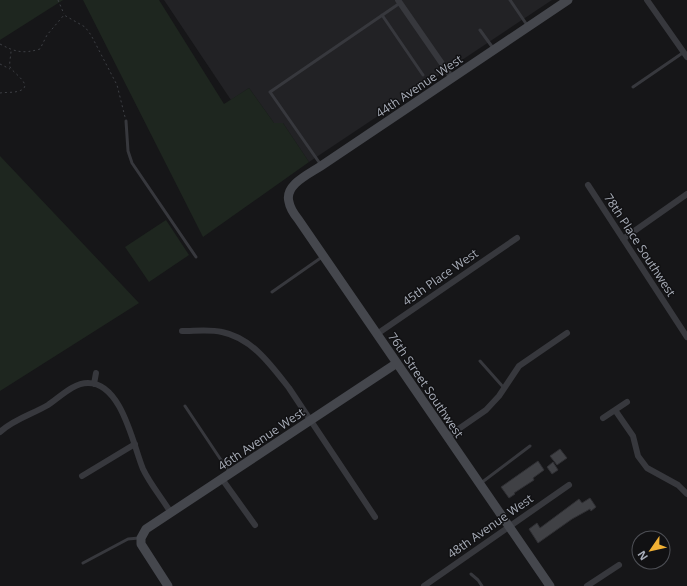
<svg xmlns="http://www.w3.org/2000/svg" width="687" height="586" font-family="'Open Sans',sans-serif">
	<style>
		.built { fill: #222225 }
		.green { fill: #1e261f }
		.building { fill: #404145; stroke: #303034 }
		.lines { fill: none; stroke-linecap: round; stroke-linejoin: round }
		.path { stroke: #3d3f44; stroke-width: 1; stroke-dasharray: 2 3; stroke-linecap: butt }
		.lane { stroke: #37383d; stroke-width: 3 }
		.street { stroke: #37383d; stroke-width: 6 }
		.secondary { stroke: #45474d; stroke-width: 9 }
		.labels { text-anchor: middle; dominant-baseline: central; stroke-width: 3; stroke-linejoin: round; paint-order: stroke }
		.street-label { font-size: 12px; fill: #a8adb8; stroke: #111113 }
	</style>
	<rect width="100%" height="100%" fill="#161618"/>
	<path class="built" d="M 164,0 L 552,0 L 309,162 L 283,123 L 274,123 L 249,88 L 231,100 Z"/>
	<path class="green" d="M 0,0 L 63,0 L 0,40 Z
		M 83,0 L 159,0 L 224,104 L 249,88 L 274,123 L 283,123 L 309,162 L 203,237 Z
		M 0,156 L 139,303 L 0,391 Z
		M 166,220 L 189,255 L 149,282 L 125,247 Z"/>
	<path class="building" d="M 560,449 L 567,458 L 557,465 L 550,456 Z
		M 538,461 L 544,470 L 533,478 L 534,480 L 514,493 L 515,494 L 509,498 L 501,487 Z
		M 553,462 L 558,470 L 552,474 L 547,467 Z
		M 590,498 L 596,507 L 591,511 L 590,509 L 572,519 L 538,543 L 529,529 L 537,523 L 540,528 L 579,499 L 582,503 Z"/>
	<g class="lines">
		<path class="path" d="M 58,0 L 64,14
			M 0,44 C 15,52 23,54 40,49 L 47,35 L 64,15 L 85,27 L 91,35 L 117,85 L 125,117
			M 0,64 L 10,69
			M 0,93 C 6,92 13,93 19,91 C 35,86 13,73 10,67 C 9,62 11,56 11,51"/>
		<path class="lane" d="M 510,0 L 527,25
			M 382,15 L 423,75
			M 480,30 L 493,48
			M 633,87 L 684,52
			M 126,121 L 128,151 L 132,163 L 196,257
			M 321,165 L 270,92 L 400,3
			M 272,292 L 322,257
			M 480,361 L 504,388
			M 185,406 L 229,472
			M 481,483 L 530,446
			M 83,563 L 128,539 L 139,538
			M 471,574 L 478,580 L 482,586"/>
		<path class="street" d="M 398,0 L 452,78
			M 647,0 L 687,57
			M 588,185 L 687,337
			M 623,239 L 687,194
			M 182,331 C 195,331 210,329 222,332 C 252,338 271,365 289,388 L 375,517
			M 377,334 L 517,238
			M 94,384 L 96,373
			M 615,410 L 633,436 L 638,456 L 647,468 L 678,485 L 687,494
			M 603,418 L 627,402
			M 0,432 C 14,419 33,414 48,405 C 60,397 73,383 88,383 C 122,383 133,445 143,469 C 150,484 162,498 171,513
			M 447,437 L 486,410 L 499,396 L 519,366 L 567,333
			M 82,476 L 135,444
			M 222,479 L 255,525
			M 424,586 L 569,485
			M 587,586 L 619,565"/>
		<path class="secondary" d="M 168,586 L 141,544 L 141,538 L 146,529 L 397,363
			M 550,586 L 298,219 C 294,214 290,208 289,202 C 284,185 309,174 321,166 L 568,0"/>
	</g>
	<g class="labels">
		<g class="street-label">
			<text transform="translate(419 86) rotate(-34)">44th Avenue West</text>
			<text transform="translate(640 245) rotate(57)">78th Place Southwest</text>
			<text transform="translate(440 277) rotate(-35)">45th Place West</text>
			<text transform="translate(426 385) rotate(56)">76th Street Southwest</text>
			<text transform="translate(261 439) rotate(-34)">46th Avenue West</text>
			<text transform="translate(490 526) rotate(-35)">48th Avenue West</text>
		</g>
	</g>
	<g transform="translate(651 550) rotate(236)"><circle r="19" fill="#111113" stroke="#4d4f55"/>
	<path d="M0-3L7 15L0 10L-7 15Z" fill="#f2b134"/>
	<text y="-6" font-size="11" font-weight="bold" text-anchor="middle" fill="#a8adb8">N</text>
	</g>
</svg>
